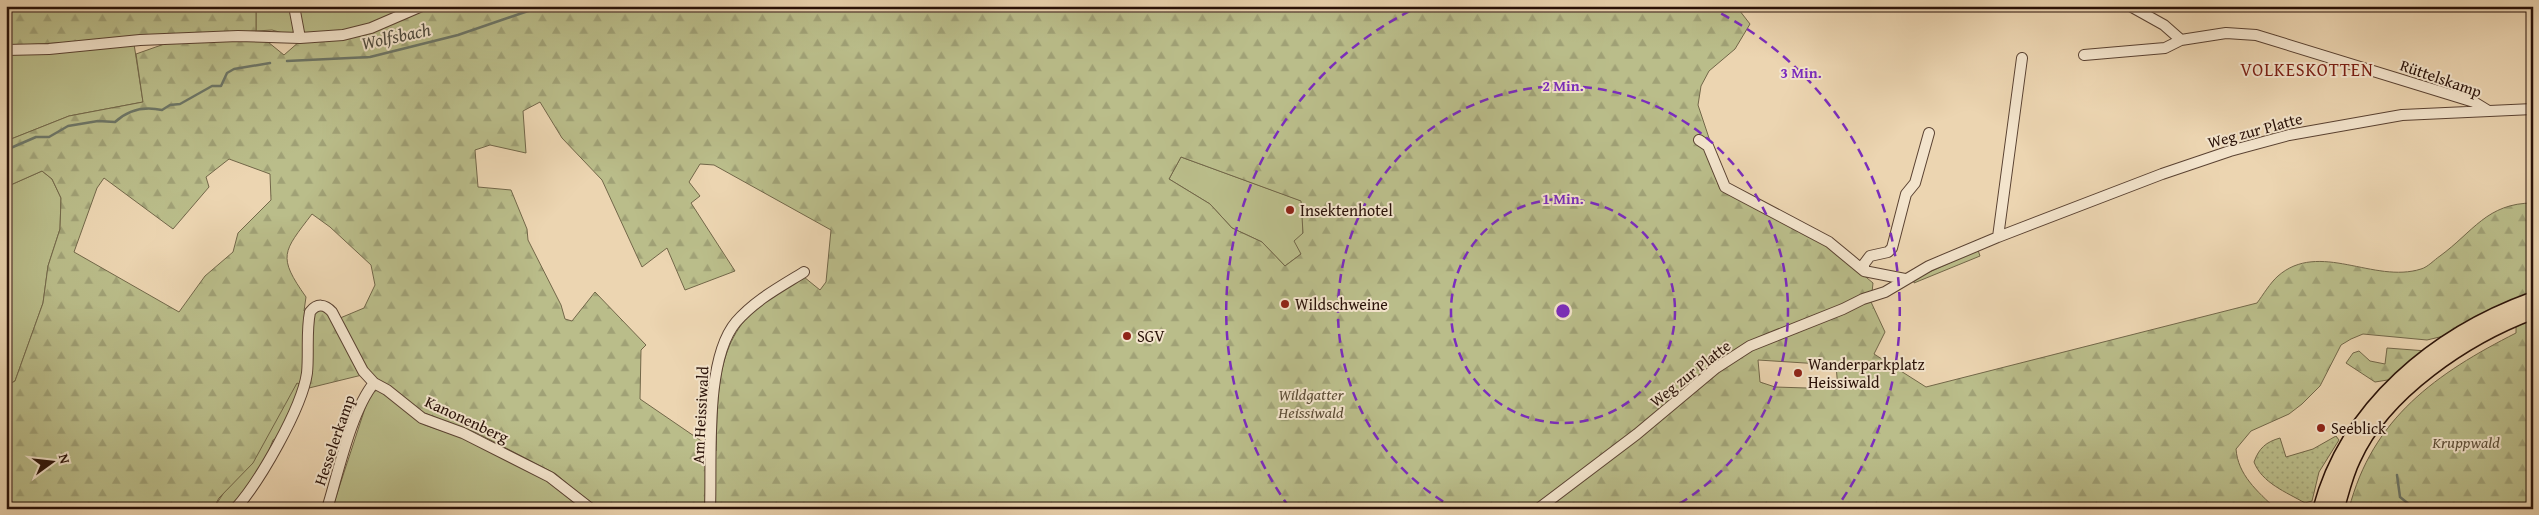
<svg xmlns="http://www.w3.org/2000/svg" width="2539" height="515" font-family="'Gentium Book Plus',serif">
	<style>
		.grass { fill: #babd8a; stroke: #726749 }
		.forest { fill: url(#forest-firs); stroke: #726749; fill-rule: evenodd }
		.park { fill: url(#park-dots); stroke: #726749 }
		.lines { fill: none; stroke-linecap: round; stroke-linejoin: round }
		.stream { stroke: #6d7667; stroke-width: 2.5 }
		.street-casing { stroke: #5a4232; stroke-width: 12 }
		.primary-casing { stroke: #291108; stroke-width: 18 }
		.street { stroke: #f3e4cc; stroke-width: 10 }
		.primary { stroke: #ecd5b1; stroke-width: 15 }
		.ring { fill: none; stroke: #7b2cbf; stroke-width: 2.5; stroke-dasharray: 9 6 }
		.poi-dot { fill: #8f2418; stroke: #f3e4cc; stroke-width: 2 }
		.labels { text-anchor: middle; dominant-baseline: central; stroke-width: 4; stroke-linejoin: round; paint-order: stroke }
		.street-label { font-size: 16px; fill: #291108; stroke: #f3e4cc }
		.poi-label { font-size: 16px; fill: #291108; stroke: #f3e4cc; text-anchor: start }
		.park-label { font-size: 16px; font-style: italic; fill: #5c4d36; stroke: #f3e4cc }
		.water-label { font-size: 18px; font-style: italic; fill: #514c3f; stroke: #f3e4cc }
		.neighbourhood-label { font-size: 18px; letter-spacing: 1px; fill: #7a1f14; stroke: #f3e4cc }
		.centre { fill: #7b2cbf; stroke: #f3e4cc; stroke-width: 2.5 }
		.ring-label { font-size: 15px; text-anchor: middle; font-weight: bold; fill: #7b2cbf; stroke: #f3e4cc; stroke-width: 4; stroke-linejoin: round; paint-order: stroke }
	</style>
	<defs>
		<pattern id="forest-firs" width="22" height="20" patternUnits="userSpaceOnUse" patternTransform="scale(1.25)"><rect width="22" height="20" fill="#babd8a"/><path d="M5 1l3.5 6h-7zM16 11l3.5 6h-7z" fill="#a0a176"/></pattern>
		<pattern id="park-dots" width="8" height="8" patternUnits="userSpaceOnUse" patternTransform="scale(1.25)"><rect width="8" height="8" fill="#babd8a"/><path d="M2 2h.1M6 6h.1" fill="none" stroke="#a0a176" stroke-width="1.8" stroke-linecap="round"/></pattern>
	</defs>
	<rect width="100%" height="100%" fill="#ecd5b1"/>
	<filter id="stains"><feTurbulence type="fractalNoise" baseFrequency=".004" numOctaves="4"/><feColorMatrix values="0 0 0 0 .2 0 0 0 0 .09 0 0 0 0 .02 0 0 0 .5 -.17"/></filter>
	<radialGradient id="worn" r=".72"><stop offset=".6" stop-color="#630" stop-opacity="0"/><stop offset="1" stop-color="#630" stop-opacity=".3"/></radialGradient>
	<path class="grass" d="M 256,6 L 289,6 L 294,32 L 290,35 L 272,30 L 256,31 Z
		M 296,6 L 410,6 L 362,27 L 346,32 L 305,33 L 300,28 Z
		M 134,44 L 143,102 L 69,116 L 6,141 L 6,52 Z
		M 1181,157 L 1302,201 L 1303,233 L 1301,254 L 1285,266 L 1262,242 L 1232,228 L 1210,204 L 1169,179 Z
		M 42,171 L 52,179 L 61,198 L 60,229 L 48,266 L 43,303 L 15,381 L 6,386 L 6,187 Z
		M 1978,250 L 1980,256 L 1914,283 L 1914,279 Z
		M 297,383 L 302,385 L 279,437 L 273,440 L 261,471 L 232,509 L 213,509 Z
		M 378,390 L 425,425 L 463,438 L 546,479 L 584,509 L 332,509 L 370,393 Z"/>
	<path class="forest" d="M 6,6 L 256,6 L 256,31 L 6,46 Z
		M 430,6 L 1736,6 L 1750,24 L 1735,49 L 1709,71 L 1701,86 L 1698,105 L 1711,144 L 1704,147 L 1720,189 L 1829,246 L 1873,283 L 1871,302 L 1885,332 L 1874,354 L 1926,387 L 2257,303 C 2263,295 2270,283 2278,276 C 2319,240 2374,284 2421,269 C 2428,267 2434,260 2440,256 C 2473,232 2487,203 2533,203 L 2533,293 L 2489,311 L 2444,336 L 2427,340 L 2363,334 L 2351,339 L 2341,345 L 2320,386 L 2302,404 L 2289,414 L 2251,431 L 2236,449 C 2238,475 2257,491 2276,509 L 597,509 L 556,474 L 477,433 L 424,413 L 362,375 L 309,388 L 297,383 L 253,463 L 219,498 L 213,509 L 6,509 L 6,386 L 15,381 L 43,303 L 48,266 L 60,229 L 61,198 L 52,179 L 42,171 L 6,187 L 6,141 L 69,116 L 143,102 L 136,54 L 170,42 L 242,38 L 268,42 L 284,55 L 300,41 L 371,32 ZM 540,102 L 562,138 L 602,180 L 642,267 L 667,248 L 685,290 L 735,271 L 691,203 L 700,196 L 689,182 L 700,164 L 714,165 L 831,230 L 826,282 L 820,290 L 804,277 C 791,285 777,292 765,301 C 714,339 718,395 716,451 L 640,399 L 641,350 L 646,345 L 595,292 L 572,321 L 565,319 L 561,305 L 528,240 L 527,229 L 511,190 L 478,187 L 475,150 L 490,145 L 526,153 L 523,111 ZM 1181,157 L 1301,201 L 1303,233 L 1294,241 L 1301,254 L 1285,266 L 1262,242 L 1232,228 L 1210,204 L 1169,179 ZM 229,159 L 270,174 L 271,200 L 238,233 L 233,252 L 205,276 L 179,312 L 74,252 L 97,188 L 104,178 L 173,229 L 209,187 L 206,177 ZM 312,214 L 330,227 L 371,265 L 375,285 L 364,308 L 333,321 L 326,309 L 304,311 L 306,297 C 277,256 283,252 312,214 ZM 1758,360 L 1836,365 L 1838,389 L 1775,387 L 1760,382 Z
		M 2533,317 L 2533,509 L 2349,509 C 2372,418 2437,373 2516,333 L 2516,323 Z
		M 2387,348 L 2427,351 L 2394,379 L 2375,382 L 2346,363 L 2353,353 L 2359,351 L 2370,361 L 2385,364 Z"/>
	<path class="park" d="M 2336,436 L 2339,440 L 2319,472 L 2312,501 L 2305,503 C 2286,492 2262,483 2254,462 C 2259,448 2266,442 2280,438 L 2286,457 L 2313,449 Z"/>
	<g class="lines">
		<path class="stream" d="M 744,6 L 760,11 L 770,6
			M 287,61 L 370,57 L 458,35 L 531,10 L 535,6
			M 6,150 L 36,137 L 49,137 L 68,126 L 98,121 L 115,122 C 129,109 144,106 162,110 L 170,105 L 180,104 L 212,86 L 221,86 L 227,73 L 234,69 L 270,63
			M 2397,475 L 2400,497 L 2415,509"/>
		<defs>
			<path id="street" d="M 294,6 L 300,38
				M 2130,6 L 2164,25 L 2181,40 L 2226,33 L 2256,35 L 2474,102 L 2487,110
				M 6,50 L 49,49 L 140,40 L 238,36 L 300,38 L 343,35 L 371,28 L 422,6
				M 2084,55 L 2165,48 L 2181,40
				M 1699,140 L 1708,146 L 1725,187 L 1829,242 L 1864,271 L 1905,279
				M 1998,237 L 2022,58
				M 1864,271 L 1864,264 L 1870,256 L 1888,252 L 1892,248 L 1906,194 L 1915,183 L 1929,133
				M 235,509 C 259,483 302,408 307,373 C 309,353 306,332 310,312 C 317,303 325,304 332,312 L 363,371 L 374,383 L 387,390 L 422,418 L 463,433 L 550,477 L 591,509
				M 327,509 C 338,474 351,411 374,383
				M 710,509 C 712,459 704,360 736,322 C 755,300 780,287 804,272
				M 1538,509 L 1637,434 L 1716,368 L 1750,346 L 1843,309 L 1863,299 L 1885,292 L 1929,266 L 1998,237 L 2162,174 L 2230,151 L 2289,135 L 2402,115 L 2533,109"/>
			<path id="primary" d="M 2321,509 C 2348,407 2436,335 2533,300
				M 2336,509 C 2341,492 2345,474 2353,458 C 2383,391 2466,336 2533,311"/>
		</defs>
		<use href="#street" class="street-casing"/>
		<use href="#primary" class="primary-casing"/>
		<use href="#street" class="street"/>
		<use href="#primary" class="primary"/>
	</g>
	<g class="ring">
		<circle cx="1563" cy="311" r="112"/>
		<path d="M1456 509A225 225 0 1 1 1670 509"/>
		<path d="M1289 507A337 337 0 0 1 1418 7M1708 7A337 337 0 0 1 1837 507"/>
	</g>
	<g class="poi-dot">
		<circle cx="1290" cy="210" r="5"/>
		<circle cx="1285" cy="304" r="5"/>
		<circle cx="1127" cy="336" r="5"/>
		<circle cx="1798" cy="373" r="5"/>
		<circle cx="2321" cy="428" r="5"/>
	</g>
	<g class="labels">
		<g class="street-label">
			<text transform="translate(2441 78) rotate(19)">Rüttelskamp</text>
			<text transform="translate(2255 130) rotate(-15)">Weg zur Platte</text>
			<text transform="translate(1690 373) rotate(-38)">Weg zur Platte</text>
			<text transform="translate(700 415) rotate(-87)">Am Heissiwald</text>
			<text transform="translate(467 419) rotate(25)">Kanonenberg</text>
			<text transform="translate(334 440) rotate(-71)">Hesselerkamp</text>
		</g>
		<g class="poi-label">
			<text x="1300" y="210">Insektenhotel</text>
			<text x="1295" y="304">Wildschweine</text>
			<text x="1137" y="336">SGV</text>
			<text x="1808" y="364">Wanderparkplatz<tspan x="1808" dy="18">Heissiwald</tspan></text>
			<text x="2331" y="428">Seeblick</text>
		</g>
		<g class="park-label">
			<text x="1311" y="394">Wildgatter<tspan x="1311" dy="18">Heissiwald</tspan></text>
			<text x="2466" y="442">Kruppwald</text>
		</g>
		<g class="water-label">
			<text transform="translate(396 36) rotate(-12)">Wolfsbach</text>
		</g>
		<g class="neighbourhood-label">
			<text x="2307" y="69">VOLKESKOTTEN</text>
		</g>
	</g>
	<circle cx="1563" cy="311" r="8" class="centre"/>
	<g class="ring-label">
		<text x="1801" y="78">3 Min.</text>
		<text x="1563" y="91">2 Min.</text>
		<text x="1563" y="204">1 Min.</text>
	</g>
	<rect width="2539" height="515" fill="none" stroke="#ecd5b1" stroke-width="25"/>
	<rect x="8" y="8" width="2524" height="500" fill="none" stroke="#291108" stroke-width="2.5"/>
	<rect x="12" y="12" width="2514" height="490" fill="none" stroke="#291108"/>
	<g transform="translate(52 462) rotate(75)" stroke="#f3e4cc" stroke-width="4" paint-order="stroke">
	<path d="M0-4L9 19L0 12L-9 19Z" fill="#291108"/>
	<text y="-8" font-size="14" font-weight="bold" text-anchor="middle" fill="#291108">N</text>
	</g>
	<rect width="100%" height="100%" filter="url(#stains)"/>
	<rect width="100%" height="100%" fill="url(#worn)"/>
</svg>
